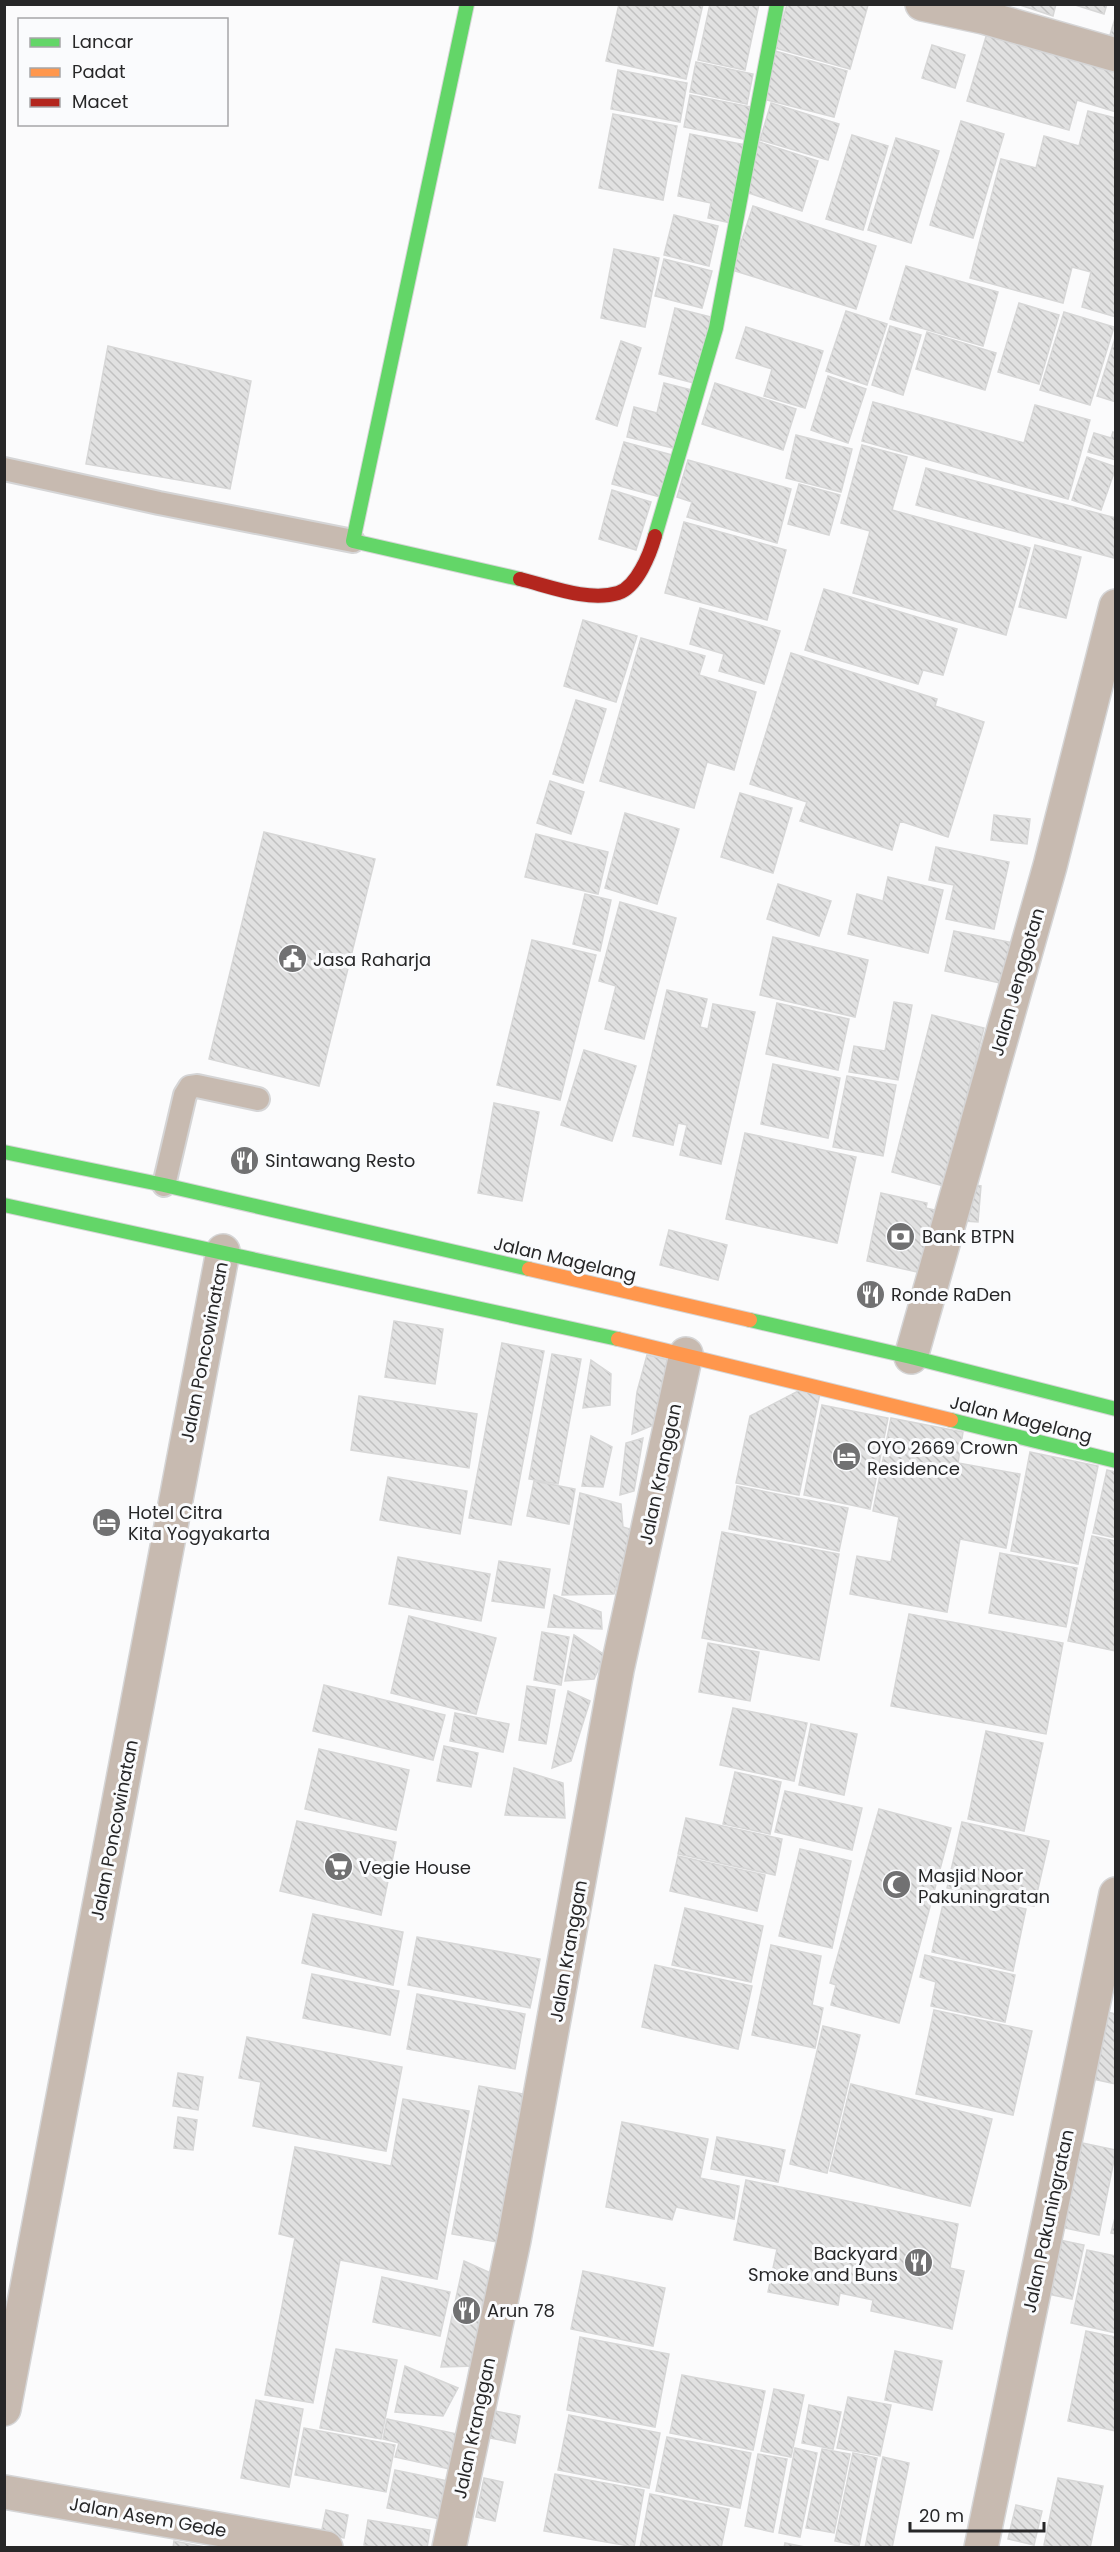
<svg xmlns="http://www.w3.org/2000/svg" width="1120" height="2552" font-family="Poppins,sans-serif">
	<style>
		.building { fill: url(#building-back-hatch); stroke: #d7d7d7; stroke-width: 1.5 }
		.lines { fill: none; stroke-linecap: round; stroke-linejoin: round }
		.lane-casing { stroke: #d5d5d6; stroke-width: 26 }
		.street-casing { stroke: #d5d5d6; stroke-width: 36 }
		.fast-casing { stroke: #d5d5d6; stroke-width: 16 }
		.slow-casing { stroke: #d5d5d6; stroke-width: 16 }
		.jam-casing { stroke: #d5d5d6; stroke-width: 16 }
		.lane { stroke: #c7bab0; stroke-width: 22 }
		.street { stroke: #c7bab0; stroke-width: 33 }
		.fast { stroke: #63d668; stroke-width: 14 }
		.slow { stroke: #ff974d; stroke-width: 14 }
		.jam { stroke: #b3261e; stroke-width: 14 }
		.labels { text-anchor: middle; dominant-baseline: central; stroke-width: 6; stroke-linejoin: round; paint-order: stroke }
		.poi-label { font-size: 18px; fill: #272728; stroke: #fafbfd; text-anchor: start }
		.street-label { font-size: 18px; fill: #272728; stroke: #fafbfd }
	</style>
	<defs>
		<pattern id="building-back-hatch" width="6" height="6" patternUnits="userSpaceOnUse" patternTransform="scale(1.5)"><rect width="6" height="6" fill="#e1e1e1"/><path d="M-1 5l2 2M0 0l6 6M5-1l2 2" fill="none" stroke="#c1c1c1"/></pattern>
	</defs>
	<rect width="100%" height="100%" fill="#fbfbfc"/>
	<path class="building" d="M 619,4 L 649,7 L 650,4 L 703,4 L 686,79 L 606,61 Z
		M 710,4 L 759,4 L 745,70 L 698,60 Z
		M 787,4 L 868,5 L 850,69 L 775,48 Z
		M 1017,4 L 1056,4 L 1053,16 Z
		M 1072,4 L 1107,4 L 1104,14 Z
		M 1116,15 L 1116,37 L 1110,35 Z
		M 990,23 L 1116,59 L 1116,112 L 1077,100 L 1069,130 L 967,101 Z
		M 932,45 L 965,55 L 955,88 L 922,78 Z
		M 775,51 L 847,71 L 834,117 L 763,99 Z
		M 696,62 L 753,74 L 747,104 L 690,92 Z
		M 618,70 L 687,83 L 680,122 L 611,109 Z
		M 690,95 L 751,107 L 744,139 L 684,127 Z
		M 771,103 L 839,124 L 828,160 L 760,140 Z
		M 1088,111 L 1116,118 L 1116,317 L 1082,307 L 1091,272 L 1072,267 L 1063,303 L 970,278 L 1001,159 L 1036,168 L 1044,136 L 1079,146 Z
		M 613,114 L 677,126 L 663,200 L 599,188 Z
		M 961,121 L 1004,134 L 973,238 L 930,225 Z
		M 690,134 L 746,145 L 731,223 L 708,218 L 711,203 L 678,196 Z
		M 852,135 L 888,146 L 863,230 L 826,219 Z
		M 896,138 L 939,151 L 911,243 L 868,230 Z
		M 759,142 L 818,161 L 802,211 L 743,191 Z
		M 753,206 L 876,246 L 856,309 L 732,270 Z
		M 674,215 L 718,226 L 709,266 L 664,255 Z
		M 614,249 L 659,258 L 645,327 L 601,318 Z
		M 664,259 L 712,271 L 702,308 L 655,296 Z
		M 906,266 L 998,292 L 983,346 L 890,319 Z
		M 1019,303 L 1059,315 L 1039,384 L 998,372 Z
		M 675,308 L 711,317 L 694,383 L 659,374 Z
		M 846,311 L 887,324 L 867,385 L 826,371 Z
		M 1064,312 L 1114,327 L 1090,405 L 1040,390 Z
		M 890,326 L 921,335 L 903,395 L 872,385 Z
		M 746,327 L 823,351 L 805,408 L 764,396 L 772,369 L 736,358 Z
		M 927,332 L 996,353 L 985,390 L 916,369 Z
		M 1116,335 L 1116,402 L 1097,396 Z
		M 621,341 L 641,348 L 617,426 L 596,419 Z
		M 108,346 L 251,381 L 230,489 L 86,464 Z
		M 828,376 L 866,389 L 848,443 L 811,430 Z
		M 664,383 L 692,390 L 677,449 L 627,437 L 634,407 L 657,413 Z
		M 715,383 L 796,409 L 783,450 L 702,424 Z
		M 873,402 L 1024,443 L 1035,405 L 1090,420 L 1068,499 L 862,441 Z
		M 1113,432 L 1116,433 L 1116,460 L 1088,452 L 1094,433 L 1111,438 Z
		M 796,435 L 852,449 L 841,492 L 786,478 Z
		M 624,442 L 676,456 L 664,498 L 612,484 Z
		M 862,445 L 907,457 L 892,510 L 1030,548 L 1006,635 L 853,593 L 870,531 L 841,523 Z
		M 1087,457 L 1116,467 L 1101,510 L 1072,500 Z
		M 688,460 L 791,489 L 777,543 L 687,517 L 692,502 L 677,497 Z
		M 926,468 L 1116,518 L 1114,558 L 916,505 Z
		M 799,484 L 840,495 L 829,535 L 788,524 Z
		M 612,490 L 651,502 L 636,550 L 599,539 Z
		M 684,522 L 786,550 L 767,620 L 665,593 Z
		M 1035,545 L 1081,557 L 1066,618 L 1019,607 Z
		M 824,589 L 957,629 L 943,675 L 923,670 L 918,684 L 805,650 Z
		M 700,608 L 780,631 L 764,684 L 719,671 L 724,654 L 690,644 Z
		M 583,620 L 637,636 L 616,702 L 564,686 Z
		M 641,638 L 705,656 L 699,675 L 756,692 L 734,770 L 707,762 L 694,808 L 600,781 Z
		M 791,653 L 937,699 L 935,706 L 984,722 L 948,837 L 900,821 L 892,850 L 800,821 L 807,802 L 750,784 Z
		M 576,700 L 606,709 L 583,783 L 553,774 Z
		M 550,781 L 584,792 L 571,834 L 537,823 Z
		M 740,793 L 792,808 L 773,873 L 721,857 Z
		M 625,813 L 679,829 L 657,904 L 605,888 Z
		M 994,815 L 1030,819 L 1027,844 L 991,840 Z
		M 264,832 L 375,859 L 319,1086 L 209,1059 Z
		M 536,834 L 608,852 L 598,894 L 525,877 Z
		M 936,847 L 1009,862 L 994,929 L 946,919 L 954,885 L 929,880 Z
		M 888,877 L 943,890 L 928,953 L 848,934 L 857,894 L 883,901 Z
		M 778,884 L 831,901 L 819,936 L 767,919 Z
		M 585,894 L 611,900 L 600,951 L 573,944 Z
		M 620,902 L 676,918 L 644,1039 L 605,1029 L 616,986 L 599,981 Z
		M 954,931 L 1014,943 L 1005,984 L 945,971 Z
		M 773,937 L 868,960 L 855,1017 L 760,995 Z
		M 532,940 L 596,955 L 560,1100 L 497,1085 Z
		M 667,990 L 707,999 L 700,1027 L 708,1029 L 713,1004 L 755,1012 L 721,1164 L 680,1155 L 687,1125 L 678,1123 L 673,1145 L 633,1136 Z
		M 894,1002 L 912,1005 L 898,1080 L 849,1072 L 854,1046 L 885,1051 Z
		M 777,1003 L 849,1019 L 838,1070 L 766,1054 Z
		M 932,1015 L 984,1028 L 944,1186 L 892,1172 Z
		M 584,1050 L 636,1066 L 612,1141 L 561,1125 Z
		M 773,1064 L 840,1078 L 828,1138 L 761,1124 Z
		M 847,1076 L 896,1085 L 883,1156 L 833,1147 Z
		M 494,1103 L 539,1112 L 522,1201 L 478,1193 Z
		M 745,1133 L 856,1157 L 837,1243 L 726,1219 Z
		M 968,1184 L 981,1186 L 978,1222 L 964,1221 Z
		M 881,1193 L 927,1203 L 926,1208 L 935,1210 L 922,1273 L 867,1261 Z
		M 669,1230 L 727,1245 L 718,1280 L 660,1265 Z
		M 394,1321 L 443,1329 L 435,1384 L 385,1377 Z
		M 502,1343 L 544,1351 L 511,1525 L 469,1518 Z
		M 552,1354 L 581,1359 L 558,1484 L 529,1479 Z
		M 647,1355 L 669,1360 L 656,1424 L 632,1434 L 637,1392 Z
		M 591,1360 L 611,1374 L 610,1405 L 583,1408 Z
		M 802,1389 L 820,1393 L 799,1495 L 736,1483 L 750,1416 Z
		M 359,1396 L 477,1414 L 469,1468 L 351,1450 Z
		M 822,1405 L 888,1418 L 870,1509 L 804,1495 Z
		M 891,1418 L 963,1432 L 958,1463 L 1020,1474 L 1006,1548 L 960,1539 L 947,1612 L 850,1594 L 857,1556 L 891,1562 L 899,1517 L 873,1511 Z
		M 591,1436 L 612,1447 L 603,1487 L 582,1486 Z
		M 643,1438 L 634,1491 L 620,1495 L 626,1443 Z
		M 1030,1452 L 1098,1466 L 1078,1564 L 1011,1551 Z
		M 1107,1470 L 1116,1472 L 1116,1538 L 1093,1533 Z
		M 388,1477 L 467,1491 L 460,1534 L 380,1520 Z
		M 534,1481 L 575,1489 L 569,1524 L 527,1516 Z
		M 737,1486 L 848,1508 L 839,1551 L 729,1529 Z
		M 580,1493 L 621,1504 L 623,1527 L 633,1530 L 614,1594 L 562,1595 Z
		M 722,1532 L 839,1554 L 819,1660 L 702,1638 Z
		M 1092,1536 L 1116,1541 L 1116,1651 L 1068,1641 Z
		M 1000,1553 L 1077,1568 L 1066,1627 L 989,1613 Z
		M 398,1557 L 490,1574 L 481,1621 L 389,1604 Z
		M 499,1561 L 550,1569 L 544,1608 L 492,1601 Z
		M 554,1595 L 601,1612 L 602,1629 L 548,1627 Z
		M 909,1614 L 1063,1643 L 1046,1734 L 891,1706 Z
		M 409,1616 L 496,1638 L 476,1714 L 391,1693 Z
		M 542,1632 L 569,1637 L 561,1685 L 534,1680 Z
		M 574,1635 L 605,1655 L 594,1679 L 565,1681 Z
		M 708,1643 L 759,1652 L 750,1701 L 699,1692 Z
		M 324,1685 L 445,1715 L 433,1760 L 313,1731 Z
		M 527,1686 L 555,1690 L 546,1744 L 519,1740 Z
		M 568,1691 L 590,1701 L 571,1761 L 552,1768 Z
		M 733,1708 L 807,1723 L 794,1781 L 720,1765 Z
		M 455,1713 L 509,1724 L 503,1752 L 450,1741 Z
		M 811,1724 L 857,1734 L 844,1795 L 799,1785 Z
		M 986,1731 L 1043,1743 L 1024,1831 L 968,1819 Z
		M 444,1746 L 478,1753 L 471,1787 L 437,1781 Z
		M 319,1749 L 409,1770 L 396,1830 L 305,1809 Z
		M 514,1768 L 563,1783 L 565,1818 L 505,1815 Z
		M 735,1772 L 781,1782 L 770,1834 L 723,1824 Z
		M 785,1791 L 862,1808 L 852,1850 L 775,1832 Z
		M 879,1809 L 951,1828 L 899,2023 L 831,2005 L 836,1985 L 830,1983 Z
		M 686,1818 L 782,1839 L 775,1875 L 678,1854 Z
		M 297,1821 L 396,1842 L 381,1915 L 280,1891 Z
		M 962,1822 L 1049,1841 L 1034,1906 L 947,1888 Z
		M 800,1849 L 851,1861 L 832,1948 L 779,1936 Z
		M 678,1856 L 765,1875 L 757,1911 L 670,1891 Z
		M 946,1891 L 1026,1909 L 1013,1971 L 932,1952 Z
		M 685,1908 L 763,1926 L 751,1982 L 672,1965 Z
		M 313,1914 L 403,1932 L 393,1985 L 302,1963 Z
		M 417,1937 L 540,1959 L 530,2008 L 408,1985 Z
		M 771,1945 L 821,1956 L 812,2005 L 823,2008 L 815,2048 L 752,2035 Z
		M 925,1955 L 1015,1975 L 1005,2022 L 931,2006 L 936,1982 L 920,1977 Z
		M 655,1965 L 752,1986 L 738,2049 L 642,2027 Z
		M 312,1974 L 399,1991 L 390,2035 L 303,2018 Z
		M 417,1994 L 525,2014 L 515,2069 L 407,2049 Z
		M 934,2010 L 1032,2031 L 1013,2115 L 916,2094 Z
		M 1103,2011 L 1116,2014 L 1116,2084 L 1088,2078 Z
		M 823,2026 L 860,2035 L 827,2173 L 790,2164 Z
		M 247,2037 L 402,2067 L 386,2151 L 253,2126 L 261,2082 L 239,2078 Z
		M 178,2073 L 203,2077 L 198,2110 L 173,2106 Z
		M 851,2084 L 992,2119 L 970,2206 L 830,2171 Z
		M 479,2086 L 529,2095 L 502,2243 L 452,2234 Z
		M 403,2099 L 469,2111 L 437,2279 L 340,2260 L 313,2403 L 265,2395 L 295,2238 L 279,2234 L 295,2147 L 391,2166 Z
		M 178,2117 L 197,2120 L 193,2150 L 174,2148 Z
		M 622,2122 L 708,2139 L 700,2178 L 739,2186 L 734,2219 L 676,2207 L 672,2220 L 606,2207 Z
		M 717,2137 L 785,2150 L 778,2182 L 711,2169 Z
		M 1073,2141 L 1116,2150 L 1099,2235 L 1055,2226 Z
		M 746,2180 L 958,2224 L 950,2268 L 964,2271 L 952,2329 L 871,2311 L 873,2300 L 840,2293 L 838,2305 L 768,2292 L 777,2249 L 734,2240 Z
		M 1116,2214 L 1116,2234 L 1111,2233 Z
		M 1050,2238 L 1084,2245 L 1072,2299 L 1038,2292 Z
		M 1087,2250 L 1116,2256 L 1116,2333 L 1071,2323 Z
		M 464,2261 L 495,2275 L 476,2366 L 441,2367 Z
		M 583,2271 L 665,2288 L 653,2346 L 571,2329 Z
		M 382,2277 L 450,2292 L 440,2336 L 373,2322 Z
		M 1086,2331 L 1116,2337 L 1116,2431 L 1068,2421 Z
		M 580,2337 L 669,2354 L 655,2427 L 567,2410 Z
		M 336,2349 L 397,2360 L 381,2439 L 320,2428 Z
		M 895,2351 L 942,2361 L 932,2410 L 885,2400 Z
		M 405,2366 L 458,2388 L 443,2416 L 395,2412 Z
		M 682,2375 L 765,2391 L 753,2450 L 670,2433 Z
		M 774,2389 L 804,2395 L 791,2457 L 761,2451 Z
		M 848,2397 L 891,2405 L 880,2456 L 837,2448 Z
		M 256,2400 L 303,2409 L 289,2487 L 241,2478 Z
		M 809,2405 L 841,2412 L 833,2449 L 802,2443 Z
		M 495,2411 L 520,2416 L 515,2443 L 490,2438 Z
		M 569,2415 L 660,2433 L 649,2488 L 558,2470 Z
		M 387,2419 L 457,2434 L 450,2469 L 395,2457 L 399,2443 L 383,2439 Z
		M 304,2428 L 395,2445 L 386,2492 L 295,2475 Z
		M 667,2437 L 751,2453 L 740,2508 L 656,2491 Z
		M 795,2448 L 817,2453 L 800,2537 L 779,2533 Z
		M 822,2449 L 850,2454 L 834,2533 L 806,2528 Z
		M 853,2453 L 877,2458 L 859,2546 L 835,2541 Z
		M 758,2454 L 787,2459 L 773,2532 L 745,2526 Z
		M 883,2457 L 909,2463 L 892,2548 L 865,2548 Z
		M 395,2470 L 453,2482 L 445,2520 L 387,2508 Z
		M 555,2474 L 644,2490 L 634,2547 L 544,2531 Z
		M 484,2478 L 503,2482 L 495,2521 L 476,2517 Z
		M 1058,2478 L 1103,2486 L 1090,2548 L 1058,2548 L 1044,2545 Z
		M 650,2494 L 729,2509 L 721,2548 L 640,2548 Z
		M 1016,2505 L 1042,2511 L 1034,2545 L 1008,2539 Z
		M 326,2510 L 348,2515 L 344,2538 L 321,2534 Z
		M 368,2520 L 430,2530 L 427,2548 L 381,2548 L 364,2545 Z
		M 174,2541 L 210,2548 L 173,2548 Z
		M 785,2543 L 810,2548 L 784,2548 Z"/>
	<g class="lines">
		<defs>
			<path id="lane" d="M 4,469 L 159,503 L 353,541
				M 164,1185 L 185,1095 L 190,1087 L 197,1086 L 258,1099"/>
			<path id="street" d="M 922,4 L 983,17 L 1116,55
				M 911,1357 L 1050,866 L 1116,606
				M 4,2409 L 223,1251
				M 4,2492 L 326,2548
				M 449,2548 L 514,2240 L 617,1670 L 686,1354
				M 981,2548 L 1116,1894"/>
			<path id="fast" d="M 467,4 L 353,541 L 520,579
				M 655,536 L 716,328 L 777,4
				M 4,1152 L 164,1185 L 529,1269
				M 4,1205 L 618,1339
				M 750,1320 L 911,1357 L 1116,1409
				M 951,1420 L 1116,1461"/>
			<path id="slow" d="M 529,1269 L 750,1320
				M 618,1339 L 951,1420"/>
			<path id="jam" d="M 520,579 C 549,586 588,602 618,593 C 637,587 650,554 655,536"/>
		</defs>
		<use href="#lane" class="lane-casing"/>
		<use href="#street" class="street-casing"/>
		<use href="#fast" class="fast-casing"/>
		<use href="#slow" class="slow-casing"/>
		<use href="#jam" class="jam-casing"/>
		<use href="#lane" class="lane"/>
		<use href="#street" class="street"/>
		<use href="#fast" class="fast"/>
		<use href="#slow" class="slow"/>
		<use href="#jam" class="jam"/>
	</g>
	<defs>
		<symbol id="civic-disc" viewBox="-11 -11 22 22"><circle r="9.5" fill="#717172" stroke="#fafbfd"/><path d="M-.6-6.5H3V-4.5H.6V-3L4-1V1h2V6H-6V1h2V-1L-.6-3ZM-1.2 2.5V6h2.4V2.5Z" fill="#fff"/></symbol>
		<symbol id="restaurant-disc" viewBox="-11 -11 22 22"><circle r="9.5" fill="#717172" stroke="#fafbfd"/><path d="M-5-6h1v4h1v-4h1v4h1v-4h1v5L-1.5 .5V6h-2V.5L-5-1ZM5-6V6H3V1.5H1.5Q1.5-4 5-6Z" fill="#fff"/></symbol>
		<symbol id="bank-disc" viewBox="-11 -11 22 22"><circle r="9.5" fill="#717172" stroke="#fafbfd"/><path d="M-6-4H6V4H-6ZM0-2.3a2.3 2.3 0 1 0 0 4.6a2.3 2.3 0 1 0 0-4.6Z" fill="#fff"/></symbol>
		<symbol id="hotel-disc" viewBox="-11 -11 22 22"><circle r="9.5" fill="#717172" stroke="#fafbfd"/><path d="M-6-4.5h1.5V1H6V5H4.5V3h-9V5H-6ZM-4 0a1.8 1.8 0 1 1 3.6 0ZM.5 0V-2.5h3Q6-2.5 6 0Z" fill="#fff"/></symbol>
		<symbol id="supermarket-disc" viewBox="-11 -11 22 22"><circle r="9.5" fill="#717172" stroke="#fafbfd"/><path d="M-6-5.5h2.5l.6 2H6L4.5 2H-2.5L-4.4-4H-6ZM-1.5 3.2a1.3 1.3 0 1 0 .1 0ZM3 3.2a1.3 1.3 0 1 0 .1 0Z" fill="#fff"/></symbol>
		<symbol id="mosque-disc" viewBox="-11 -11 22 22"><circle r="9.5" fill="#717172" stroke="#fafbfd"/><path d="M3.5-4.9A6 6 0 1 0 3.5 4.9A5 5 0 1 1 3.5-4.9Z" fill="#fff"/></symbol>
	</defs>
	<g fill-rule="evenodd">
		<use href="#civic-disc" x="276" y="942" width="33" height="33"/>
		<use href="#restaurant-disc" x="228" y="1144" width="33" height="33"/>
		<use href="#bank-disc" x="884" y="1220" width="33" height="33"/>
		<use href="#restaurant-disc" x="854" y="1278" width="33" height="33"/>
		<use href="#hotel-disc" x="830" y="1440" width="33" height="33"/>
		<use href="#hotel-disc" x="90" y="1506" width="33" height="33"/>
		<use href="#supermarket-disc" x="322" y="1850" width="33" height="33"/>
		<use href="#mosque-disc" x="880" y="1868" width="33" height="33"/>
		<use href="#restaurant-disc" x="902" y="2246" width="33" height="33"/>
		<use href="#restaurant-disc" x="450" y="2294" width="33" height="33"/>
	</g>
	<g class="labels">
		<g class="poi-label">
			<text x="313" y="959">Jasa Raharja</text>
			<text x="265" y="1160">Sintawang Resto</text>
			<text x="922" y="1236">Bank BTPN</text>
			<text x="891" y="1294">Ronde RaDen</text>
			<text x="867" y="1447">OYO 2669 Crown<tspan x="867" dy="21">Residence</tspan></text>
			<text x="128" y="1512">Hotel Citra<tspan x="128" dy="21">Kita Yogyakarta</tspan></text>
			<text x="359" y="1867">Vegie House</text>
			<text x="918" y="1875">Masjid Noor<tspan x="918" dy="21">Pakuningratan</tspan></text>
			<text x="898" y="2253" text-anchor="end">Backyard<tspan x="898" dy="21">Smoke and Buns</tspan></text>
			<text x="487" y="2310">Arun 78</text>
		</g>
		<g class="street-label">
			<text transform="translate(1017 982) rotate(-74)">Jalan Jenggotan</text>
			<text transform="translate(565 1259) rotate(13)">Jalan Magelang</text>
			<text transform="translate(204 1352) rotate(-79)">Jalan Poncowinatan</text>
			<text transform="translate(1021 1419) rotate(14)">Jalan Magelang</text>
			<text transform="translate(660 1474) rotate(-78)">Jalan Kranggan</text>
			<text transform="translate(114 1830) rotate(-79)">Jalan Poncowinatan</text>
			<text transform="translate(568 1951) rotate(-80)">Jalan Kranggan</text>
			<text transform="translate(1048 2221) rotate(-78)">Jalan Pakuningratan</text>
			<text transform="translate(474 2428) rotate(-78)">Jalan Kranggan</text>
			<text transform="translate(148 2517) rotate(10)">Jalan Asem Gede</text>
		</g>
	</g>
	<rect width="1120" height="2552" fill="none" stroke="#272728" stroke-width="12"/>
	<rect x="18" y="18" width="210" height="108" fill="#fafbfd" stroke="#a6a6a8" stroke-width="1.5"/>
	<rect x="30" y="38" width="30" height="9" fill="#63d668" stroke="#a6a6a8" stroke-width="1.5"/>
	<text x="72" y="48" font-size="18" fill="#272728">Lancar</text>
	<rect x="30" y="68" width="30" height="9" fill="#ff974d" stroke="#a6a6a8" stroke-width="1.5"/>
	<text x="72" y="78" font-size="18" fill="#272728">Padat</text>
	<rect x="30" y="98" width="30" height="9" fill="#b3261e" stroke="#a6a6a8" stroke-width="1.5"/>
	<text x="72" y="108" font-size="18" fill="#272728">Macet</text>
	<path d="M910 2522v9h134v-9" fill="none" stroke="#272728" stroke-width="3"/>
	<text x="919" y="2522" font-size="18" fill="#272728" stroke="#fafbfd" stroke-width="4.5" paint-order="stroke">20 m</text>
</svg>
